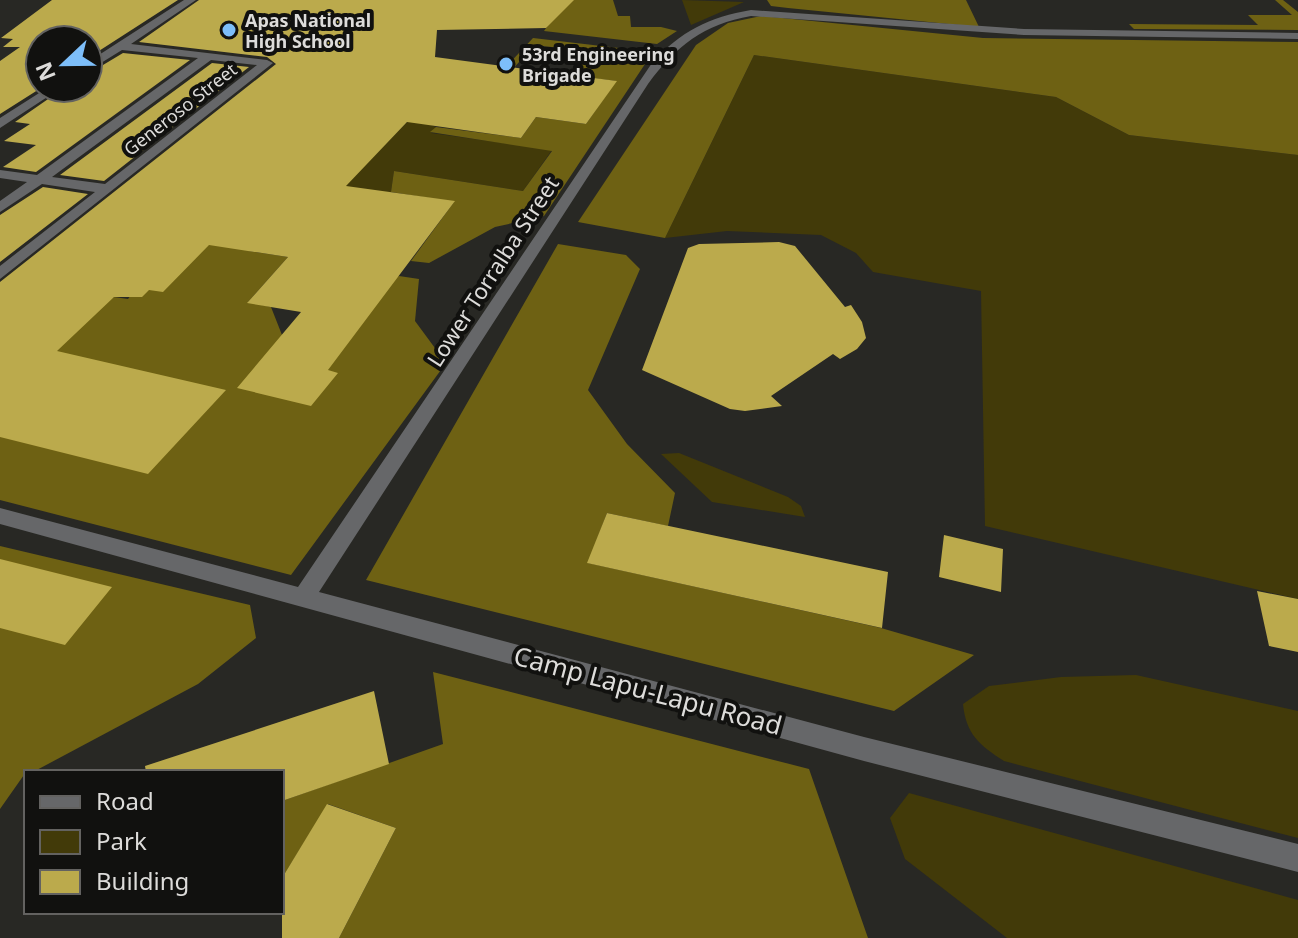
<svg xmlns="http://www.w3.org/2000/svg" width="1298" height="938" font-family="'Noto Sans',sans-serif">
	<style>
		.green { fill: #423a09 }
		.forest { fill: #6e6113 }
		.building { fill: #bbaa4c }
		.lines { fill: none; stroke-linecap: round; stroke-linejoin: round }
		.minor { fill: #666769; fill-rule: evenodd }
		.poi-dot { fill: #7dbef9; stroke: #11110f; stroke-width: 3 }
		.labels { text-anchor: middle; dominant-baseline: central; stroke-width: 8; stroke-linejoin: round; paint-order: stroke }
		.far-poi-label { font-size: 18px; font-weight: bold; fill: #dddcda; stroke: #11110f; text-anchor: start }
		.far-street-label { font-size: 18px; fill: #dddcda; stroke: #11110f }
		.street-label { font-size: 22px; fill: #dddcda; stroke: #11110f }
		.near-street-label { font-size: 26px; fill: #dddcda; stroke: #11110f }
	</style>
	<rect width="100%" height="100%" fill="#282824"/>
	<path class="green" d="M 682,0 L 744,2 L 691,25 Z
		M 754,55 L 1056,97 L 1129,135 L 1298,155 L 1298,599 L 985,526 L 981,291 L 873,272 L 856,253 L 821,235 L 727,231 L 665,238 Z
		M 412,117 L 436,127 L 431,133 L 552,150 L 523,191 L 394,171 L 391,192 L 346,244 L 342,189 Z
		M 679,453 L 788,497 L 801,506 L 805,517 L 712,502 L 661,454 Z
		M 1136,675 L 1298,711 L 1298,838 L 1004,761 C 979,745 966,734 963,704 L 989,686 L 1061,677 Z
		M 909,793 L 1298,900 L 1298,938 L 1007,938 L 905,859 L 890,818 Z"/>
	<path class="forest" d="M 565,0 L 613,0 L 618,16 L 630,16 L 631,27 L 661,27 L 677,31 L 657,44 L 544,31 Z
		M 767,0 L 966,0 L 979,27 L 788,8 L 771,6 Z
		M 1275,0 L 1283,0 L 1298,12 L 1298,30 L 1134,29 L 1129,24 L 1258,25 L 1248,15 L 1292,15 Z
		M 761,16 L 983,38 L 1298,42 L 1298,155 L 1129,135 L 1056,97 L 754,55 L 665,238 L 578,222 L 696,45 L 728,23 Z
		M 533,38 L 653,52 L 544,216 L 495,227 L 429,263 L 411,261 L 454,202 L 391,192 L 394,171 L 523,191 L 552,151 L 430,132 L 436,127 L 521,138 L 536,117 L 586,124 L 616,81 L 570,75 L 587,51 L 534,45 L 505,78 L 506,67 Z
		M 188,219 L 249,251 L 288,257 L 248,302 L 271,307 L 282,335 L 399,276 L 419,279 L 415,321 L 446,363 L 291,575 L 0,500 L 0,367 L 114,297 L 128,299 Z
		M 558,244 L 626,255 L 640,269 L 588,390 L 627,444 L 675,493 L 668,526 L 607,513 L 588,563 L 881,628 L 974,655 L 894,711 L 366,580 Z
		M 0,546 L 250,605 L 256,638 L 198,684 L 33,772 L 26,772 L 0,809 Z
		M 433,672 L 809,769 L 868,938 L 339,938 L 396,828 L 328,804 L 282,878 L 282,801 L 443,744 Z"/>
	<path class="building" d="M 52,0 L 178,0 L 88,58 L 88,40 L 40,40 L 41,88 L 0,114 L 0,61 L 20,47 L 3,47 L 13,39 L 1,38 Z
		M 199,0 L 574,0 L 546,28 L 437,30 L 435,57 L 617,81 L 586,124 L 536,117 L 521,138 L 407,122 L 346,186 L 455,201 L 328,370 L 338,373 L 311,406 L 237,388 L 301,312 L 247,303 L 288,257 L 209,245 L 163,292 L 149,290 L 142,297 L 114,297 L 57,351 L 226,390 L 148,474 L 0,437 L 0,282 L 276,64 L 267,57 L 139,42 Z
		M 123,53 L 190,60 L 36,172 L 3,167 L 36,145 L 4,141 L 30,124 L 15,122 L 64,88 L 88,88 L 88,74 Z
		M 212,63 L 249,67 L 104,181 L 60,175 Z
		M 43,187 L 88,194 L 0,262 L 0,215 Z
		M 779,242 L 795,246 L 845,307 L 851,305 L 862,322 L 866,338 L 857,349 L 840,359 L 833,354 L 771,396 L 782,406 L 745,411 L 730,409 L 642,370 L 688,248 L 699,244 Z
		M 607,513 L 888,572 L 882,628 L 587,563 Z
		M 944,535 L 1003,549 L 1001,592 L 939,577 Z
		M 0,559 L 112,587 L 65,645 L 0,628 Z
		M 1257,591 L 1298,599 L 1298,652 L 1269,646 Z
		M 374,691 L 389,764 L 282,801 L 282,772 L 146,772 L 145,766 Z
		M 327,804 L 396,828 L 339,938 L 282,938 L 282,878 Z"/>
	<g class="lines">
		<path class="minor" d="M 184,0 L 196,0 L 131,44 L 267,60 L 273,63 L 0,279 L 0,266 L 95,192 L 42,184 L 0,212 L 0,201 L 27,182 L 0,178 L 0,170 L 37,175 L 198,58 L 122,50 L 88,71 L 88,62 ZM 211,60 L 257,65 L 105,184 L 52,177 Z
			M 751,10 L 1024,29 L 1298,33 L 1298,39 L 1024,35 L 751,16 C 704,24 676,46 648,84 L 319,592 L 864,737 L 1298,844 L 1298,872 L 864,761 L 0,524 L 0,508 L 298,587 L 652,63 C 681,31 709,17 751,10 Z
			M 47,88 L 61,88 L 0,128 L 0,118 Z"/>
	</g>
	<g class="poi-dot">
		<circle cx="229" cy="30" r="8"/>
		<circle cx="506" cy="64" r="8"/>
	</g>
	<g class="labels">
		<g class="far-poi-label">
			<text x="245" y="20">Apas National<tspan x="245" dy="21">High School</tspan></text>
			<text x="522" y="54">53rd Engineering<tspan x="522" dy="21">Brigade</tspan></text>
		</g>
		<g class="far-street-label">
			<text transform="translate(180 109) rotate(-38)">Generoso Street</text>
		</g>
		<g class="street-label">
			<text transform="translate(492 271) rotate(-57)">Lower Torralba Street</text>
		</g>
		<g class="near-street-label">
			<text transform="translate(648 690) rotate(15)">Camp Lapu-Lapu Road</text>
		</g>
	</g>
	<rect x="24" y="770" width="260" height="144" fill="#11110f" stroke="#636260" stroke-width="2"/>
	<rect x="40" y="796" width="40" height="12" fill="#666769" stroke="#636260" stroke-width="2"/>
	<text x="96" y="810" font-size="24" fill="#dddcda">Road</text>
	<rect x="40" y="830" width="40" height="24" fill="#423a09" stroke="#636260" stroke-width="2"/>
	<text x="96" y="850" font-size="24" fill="#dddcda">Park</text>
	<rect x="40" y="870" width="40" height="24" fill="#bbaa4c" stroke="#636260" stroke-width="2"/>
	<text x="96" y="890" font-size="24" fill="#dddcda">Building</text>
	<g transform="translate(64 64) rotate(248)"><circle r="38" fill="#11110f" stroke="#636260" stroke-width="2"/>
	<path d="M0-6L14 30L0 20L-14 30Z" fill="#7dbef9"/>
	<text y="-12" font-size="22" font-weight="bold" text-anchor="middle" fill="#dddcda">N</text>
	</g>
</svg>
